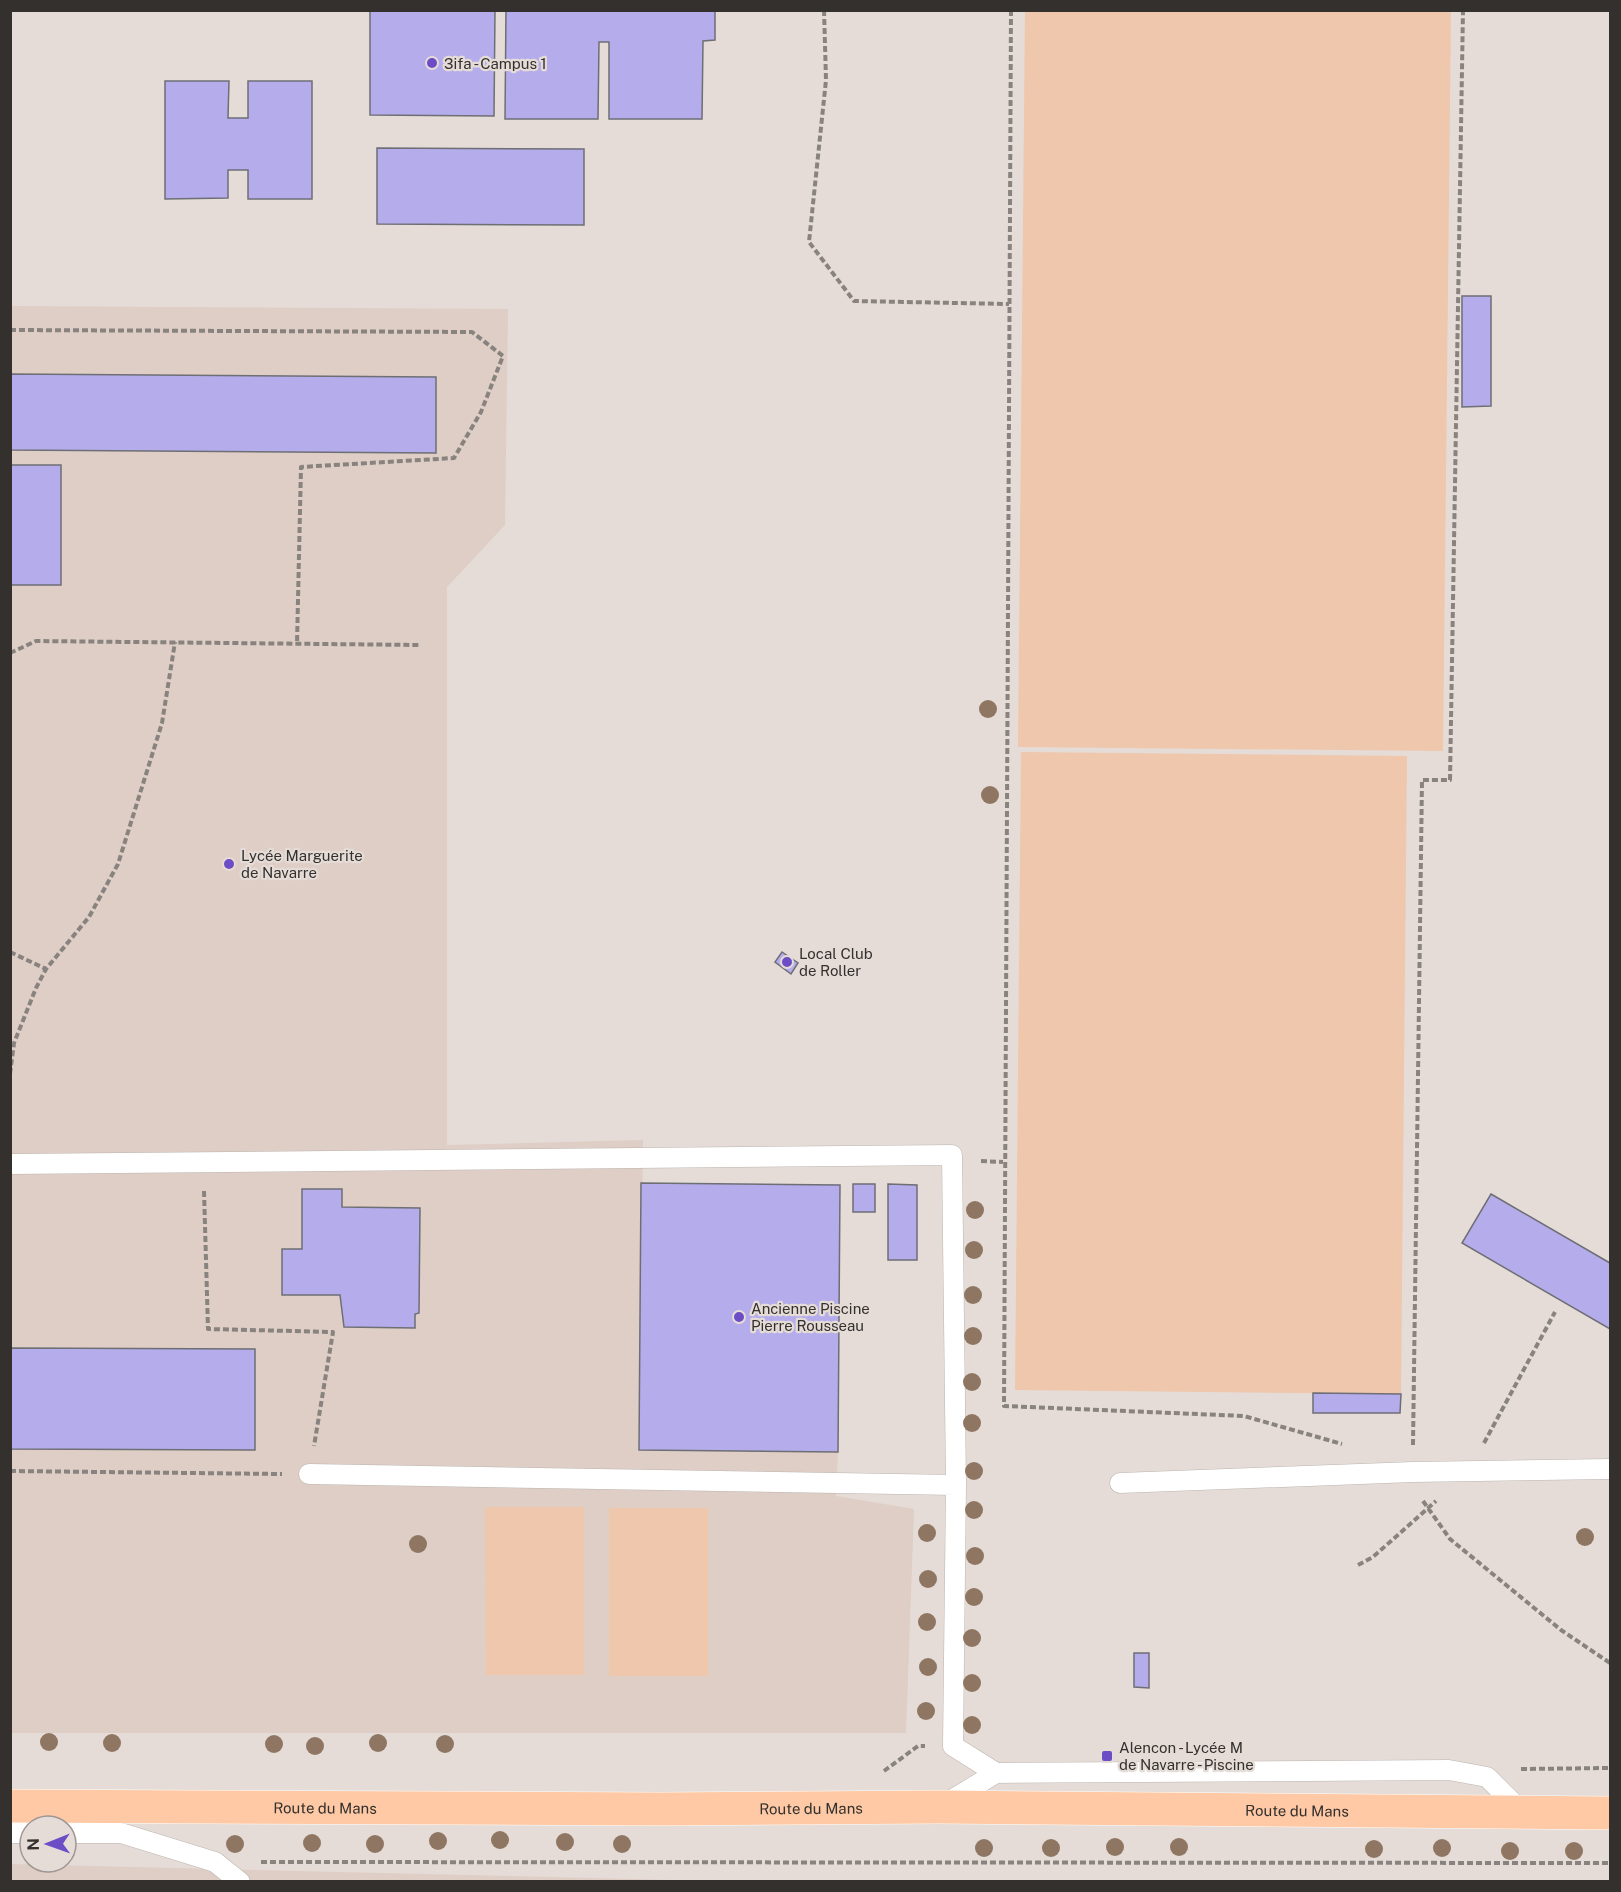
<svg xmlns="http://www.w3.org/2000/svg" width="1621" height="1892" font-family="'Public Sans',sans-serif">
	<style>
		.built { fill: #decec5 }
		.green { fill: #eec7ad }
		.building { fill: #b5adeb; stroke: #6e6e75; stroke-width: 1.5 }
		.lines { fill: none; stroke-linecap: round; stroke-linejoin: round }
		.lane-casing { stroke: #bcb4af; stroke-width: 21 }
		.primary-casing { stroke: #fff; stroke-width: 34 }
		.path { stroke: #89837f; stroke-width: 4; stroke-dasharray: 6 3; stroke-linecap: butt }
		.lane { stroke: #fff; stroke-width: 20 }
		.primary { stroke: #fec9a4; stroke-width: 33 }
		.tree { fill: #8f7663 }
		.poi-dot { fill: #6c4dc6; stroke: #e5dcd7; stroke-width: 2 }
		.labels { text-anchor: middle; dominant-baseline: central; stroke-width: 4.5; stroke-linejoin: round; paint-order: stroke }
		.poi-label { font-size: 15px; fill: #33302e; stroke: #e5dcd7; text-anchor: start }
		.street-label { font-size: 15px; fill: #33302e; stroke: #e5dcd7 }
	</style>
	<rect width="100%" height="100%" fill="#e5dcd7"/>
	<path class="built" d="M 11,306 L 508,309 L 505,525 L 447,587 L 447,1145 L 643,1140 L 639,1450 L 838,1452 L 836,1496 L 914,1509 L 906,1733 L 11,1733 Z
		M 11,1864 L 714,1881 L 11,1882 Z"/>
	<path class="green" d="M 1025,11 L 1451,11 L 1443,751 L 1018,747 Z
		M 1021,752 L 1407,756 L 1401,1394 L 1015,1390 Z
		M 485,1507 L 584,1507 L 584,1675 L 486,1675 Z
		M 609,1508 L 708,1508 L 708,1676 L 609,1676 Z"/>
	<path class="building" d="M 370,10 L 495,10 L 494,116 L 370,115 Z
		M 506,10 L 715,10 L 715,40 L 703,41 L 702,119 L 609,119 L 609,42 L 599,42 L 598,119 L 505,119 Z
		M 165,81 L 229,81 L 228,118 L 248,118 L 248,81 L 312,81 L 312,199 L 248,199 L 248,170 L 228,170 L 228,198 L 165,199 Z
		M 377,148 L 584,149 L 584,225 L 377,224 Z
		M 1462,296 L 1491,296 L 1491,406 L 1462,407 Z
		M 11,374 L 436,377 L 436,453 L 10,450 Z
		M 10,465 L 61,465 L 61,585 L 10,585 Z
		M 782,952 L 798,963 L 791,974 L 775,962 Z
		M 641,1183 L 840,1185 L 838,1452 L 639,1450 Z
		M 853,1184 L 875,1184 L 875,1212 L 853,1212 Z
		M 888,1184 L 917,1185 L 917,1260 L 888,1260 Z
		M 302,1189 L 342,1189 L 342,1207 L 420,1208 L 419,1313 L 415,1314 L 415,1328 L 344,1327 L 340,1295 L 282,1295 L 282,1249 L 302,1249 Z
		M 1491,1194 L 1610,1263 L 1610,1329 L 1462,1243 Z
		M 10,1348 L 255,1349 L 255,1450 L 10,1449 Z
		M 1313,1393 L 1401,1394 L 1400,1413 L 1313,1413 Z
		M 1134,1653 L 1149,1653 L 1149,1688 L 1134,1687 Z"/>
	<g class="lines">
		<defs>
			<path id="lane" d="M 10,1164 L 952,1155 L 956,1485 L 953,1746 L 996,1773
				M 309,1474 L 956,1485
				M 1120,1483 L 1413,1472 L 1610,1469
				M 945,1804 L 996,1773 L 1449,1770 L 1487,1777 L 1522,1812
				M 10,1833 L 30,1833
				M 66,1833 L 121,1833 L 215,1862 L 240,1882"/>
			<g id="primary">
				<path id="s1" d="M 10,1806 L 660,1809 L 939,1807 L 1610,1813"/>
			</g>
		</defs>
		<use href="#lane" class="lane-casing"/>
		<use href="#primary" class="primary-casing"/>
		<path class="path" d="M 824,10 L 826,80 L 809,242 L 854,301 L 1009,304
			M 1011,10 L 1004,1406 L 1244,1416 L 1342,1444
			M 10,330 L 472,332 L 503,356 L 481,412 L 454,458 L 301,467 L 297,644
			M 10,653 L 36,641 L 420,645
			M 10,952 L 46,969
			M 10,1074 L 14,1043 L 36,988 L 46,969 L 89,917 L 118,864 L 162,723 L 175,642
			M 981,1161 L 1003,1162
			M 204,1191 L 208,1329 L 333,1332 L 314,1446
			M 1484,1443 L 1555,1312
			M 1413,1445 L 1422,780 L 1450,780 L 1463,10
			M 10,1471 L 282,1474
			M 1423,1501 L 1450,1539 L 1561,1630 L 1610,1663
			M 1358,1565 L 1373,1557 L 1436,1501
			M 1521,1769 L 1610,1768
			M 884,1771 L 918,1746 L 925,1746
			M 261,1862 L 1610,1863"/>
		<use href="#lane" class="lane"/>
		<use href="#primary" class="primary"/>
	</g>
	<g class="tree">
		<circle cx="988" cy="709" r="9"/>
		<circle cx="990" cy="795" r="9"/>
		<circle cx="975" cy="1210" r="9"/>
		<circle cx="974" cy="1250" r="9"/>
		<circle cx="973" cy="1295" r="9"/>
		<circle cx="973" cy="1336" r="9"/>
		<circle cx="972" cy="1382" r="9"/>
		<circle cx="972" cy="1423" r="9"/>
		<circle cx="974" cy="1471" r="9"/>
		<circle cx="974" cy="1510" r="9"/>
		<circle cx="927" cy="1533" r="9"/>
		<circle cx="1585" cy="1537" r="9"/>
		<circle cx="418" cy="1544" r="9"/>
		<circle cx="975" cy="1556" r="9"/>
		<circle cx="928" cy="1579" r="9"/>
		<circle cx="974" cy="1597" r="9"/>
		<circle cx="927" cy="1622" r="9"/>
		<circle cx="972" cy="1638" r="9"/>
		<circle cx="928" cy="1667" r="9"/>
		<circle cx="972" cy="1683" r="9"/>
		<circle cx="926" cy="1711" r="9"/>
		<circle cx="972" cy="1725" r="9"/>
		<circle cx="49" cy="1742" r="9"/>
		<circle cx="112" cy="1743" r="9"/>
		<circle cx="378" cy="1743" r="9"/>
		<circle cx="274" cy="1744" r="9"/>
		<circle cx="445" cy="1744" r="9"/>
		<circle cx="315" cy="1746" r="9"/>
		<circle cx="500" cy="1840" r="9"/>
		<circle cx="438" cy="1841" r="9"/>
		<circle cx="565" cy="1842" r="9"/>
		<circle cx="312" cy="1843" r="9"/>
		<circle cx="235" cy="1844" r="9"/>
		<circle cx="375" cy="1844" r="9"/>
		<circle cx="622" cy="1844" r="9"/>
		<circle cx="1115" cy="1847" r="9"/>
		<circle cx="1179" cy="1847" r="9"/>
		<circle cx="984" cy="1848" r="9"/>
		<circle cx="1051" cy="1848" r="9"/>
		<circle cx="1442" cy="1848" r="9"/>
		<circle cx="1374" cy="1849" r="9"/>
		<circle cx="1510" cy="1851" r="9"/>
		<circle cx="1574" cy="1851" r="9"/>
	</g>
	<g class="poi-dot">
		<circle cx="432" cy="63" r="6"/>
		<circle cx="229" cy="864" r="6"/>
		<circle cx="787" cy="962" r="6"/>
		<circle cx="739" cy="1317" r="6"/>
		<rect x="1101" y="1750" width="12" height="12" rx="3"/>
	</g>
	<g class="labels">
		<g class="poi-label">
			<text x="444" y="63">3ifa - Campus 1</text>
			<text x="241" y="855">Lycée Marguerite<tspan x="241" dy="17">de Navarre</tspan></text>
			<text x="799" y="953">Local Club<tspan x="799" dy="17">de Roller</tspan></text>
			<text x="751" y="1308">Ancienne Piscine<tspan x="751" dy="17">Pierre Rousseau</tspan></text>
			<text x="1119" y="1747">Alencon - Lycée M<tspan x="1119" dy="17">de Navarre - Piscine</tspan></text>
		</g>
		<g class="street-label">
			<text stroke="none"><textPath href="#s1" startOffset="315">Route du Mans</textPath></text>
			<text stroke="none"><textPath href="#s1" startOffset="801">Route du Mans</textPath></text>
			<text stroke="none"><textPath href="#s1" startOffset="1287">Route du Mans</textPath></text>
		</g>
	</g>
	<rect width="1621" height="1892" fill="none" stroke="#33302e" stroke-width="24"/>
	<g transform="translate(48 1844) rotate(269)"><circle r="28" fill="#e5dcd7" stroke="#9e9793" stroke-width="1.5"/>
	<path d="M0-4.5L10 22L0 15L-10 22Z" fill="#6c4dc6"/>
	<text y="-9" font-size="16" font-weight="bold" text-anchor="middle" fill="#33302e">N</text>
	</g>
</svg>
